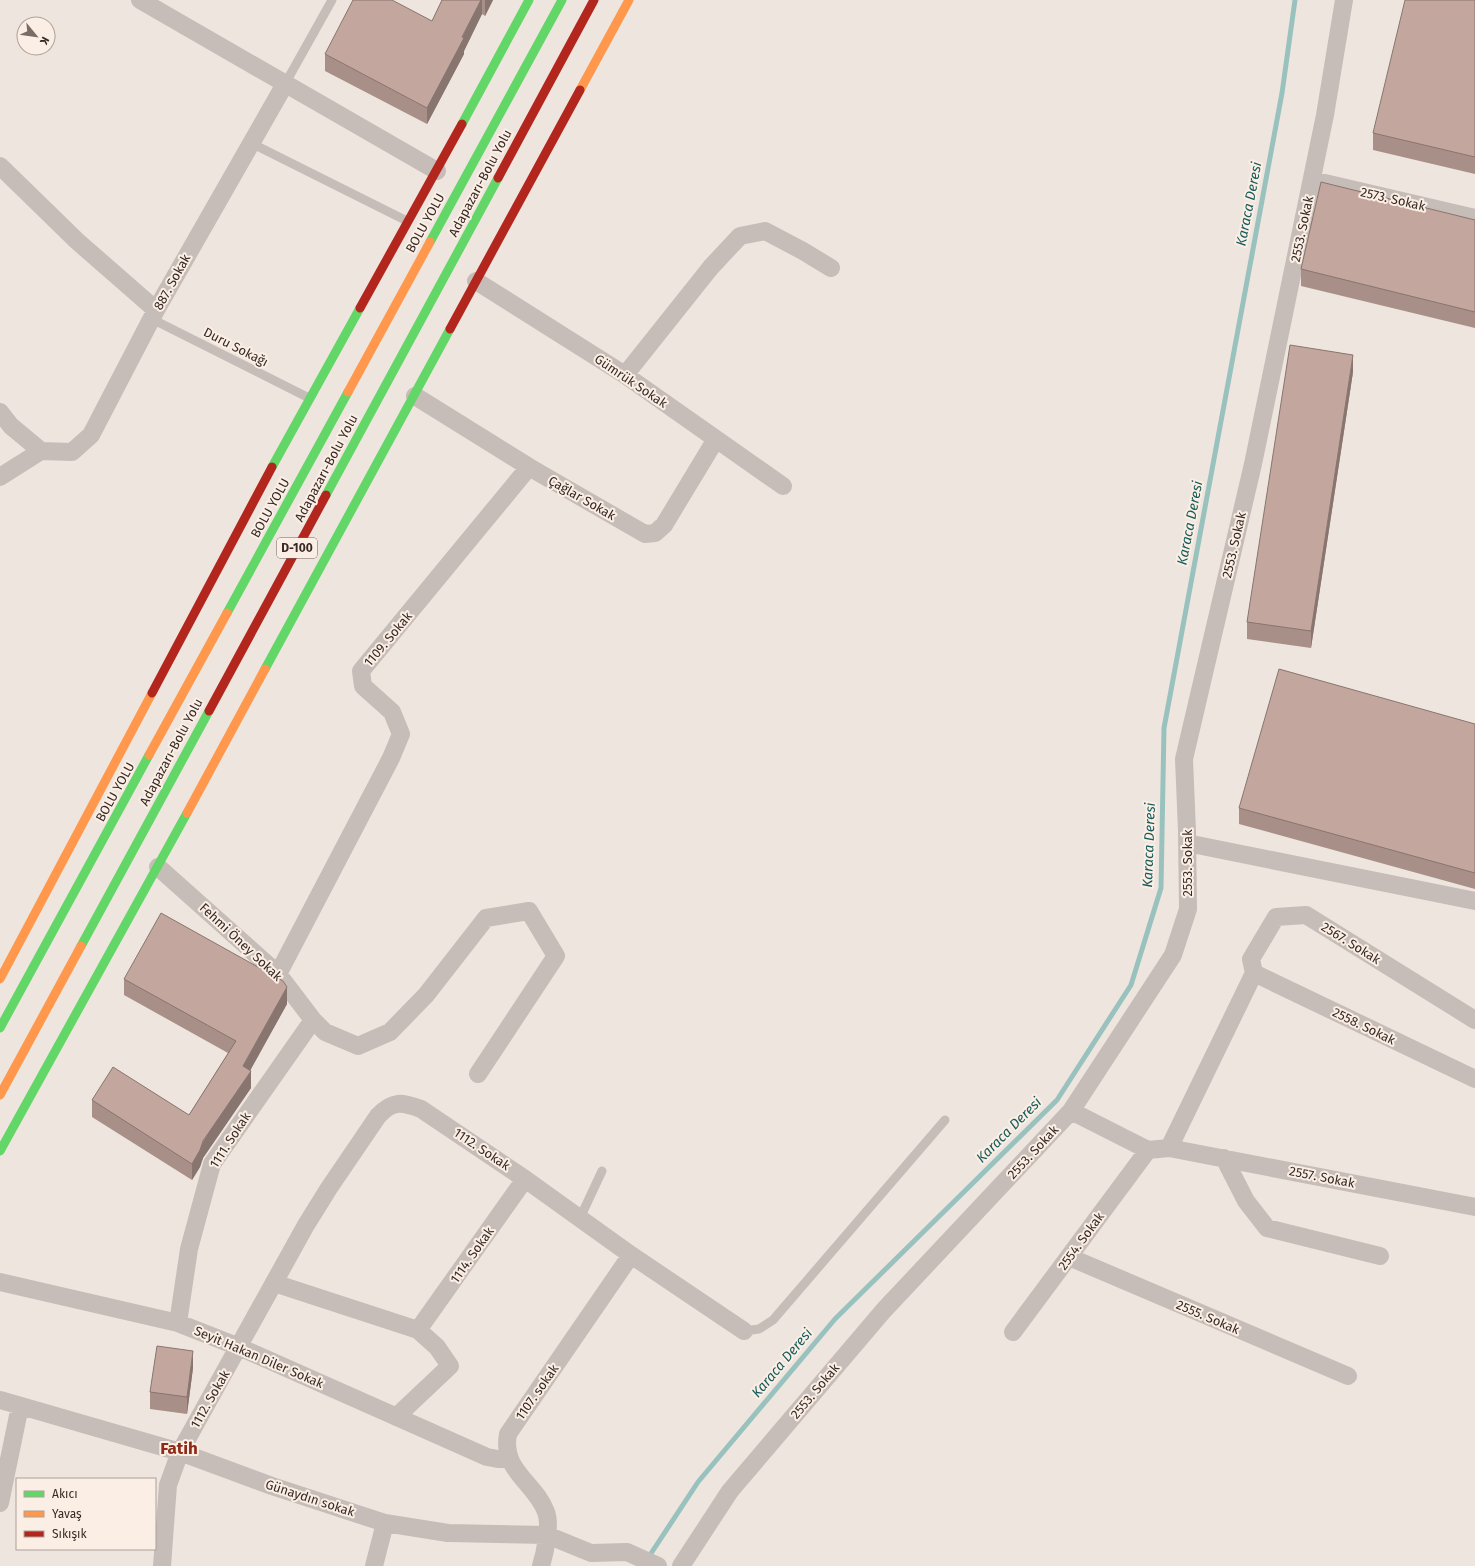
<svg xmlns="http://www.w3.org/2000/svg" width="1475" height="1566" font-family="'Fira Sans',sans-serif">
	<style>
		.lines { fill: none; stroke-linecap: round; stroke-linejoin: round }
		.stream { stroke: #99c2be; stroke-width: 5 }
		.lane { stroke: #c6bdb8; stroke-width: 9 }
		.street { stroke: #c6bdb8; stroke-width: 18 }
		.fast { stroke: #63d668; stroke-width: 9 }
		.slow { stroke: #ff974d; stroke-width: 9 }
		.jam { stroke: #b3261e; stroke-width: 9 }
		.wall { fill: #a89088 }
		.shaded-wall { fill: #88756f }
		.building { fill: #c3a79e; stroke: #88756f }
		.labels { text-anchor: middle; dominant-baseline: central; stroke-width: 4; stroke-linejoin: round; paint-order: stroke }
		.shield { fill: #fbefe5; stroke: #72655f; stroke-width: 1 }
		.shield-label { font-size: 12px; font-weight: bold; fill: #372a26 }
		.street-label { font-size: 13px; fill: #372a26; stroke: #fbefe5 }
		.water-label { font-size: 14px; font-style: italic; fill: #175c5c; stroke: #fbefe5 }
		.district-label { font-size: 17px; font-weight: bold; fill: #8e2a17; stroke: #fbefe5 }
	</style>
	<rect width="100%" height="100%" fill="#eee6de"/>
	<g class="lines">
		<path class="stream" d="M 648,1558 L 698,1482 L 835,1319 L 1057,1100 L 1131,985 L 1161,888 L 1164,728 L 1282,93 L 1295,0"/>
		<path class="lane" d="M 285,84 L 332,0
			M 251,143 L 407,221
			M 152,319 L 309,398
			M 580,1218 L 602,1171
			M 744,1331 L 759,1329 L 773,1320 L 945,1120"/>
		<path class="street" d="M 140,0 L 437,171
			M 0,166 L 77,241 L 156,310
			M 1312,180 L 1475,218
			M 476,281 L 625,375 L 783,486
			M 625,375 L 711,267 L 740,236 L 765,231 L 803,251 L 831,268
			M 415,396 L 529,467 L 645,534 L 655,533 L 664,525 L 716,439
			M 0,412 L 11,426 L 41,451
			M 41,451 L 72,452 L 91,435 L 156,310 L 285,84
			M 0,477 L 41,451
			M 1187,843 L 1475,901
			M 158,867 L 278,974 L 313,1020 L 325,1032 L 358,1046 L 390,1032 L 426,995 L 486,918 L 529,911 L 556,956 L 478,1074
			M 1254,973 L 1251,959 L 1276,917 L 1306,915 L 1475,1020
			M 1254,973 L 1475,1079
			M 278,974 L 391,758 L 401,734 L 392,712 L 363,686 L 361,671 L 529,467
			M 1071,1111 L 1148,1150 L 1169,1148 L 1254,973
			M 1169,1148 L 1475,1207
			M 1224,1158 L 1246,1201 L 1267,1228 L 1380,1256
			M 1069,1257 L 1348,1376
			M 0,1282 L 178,1323 L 239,1347 L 487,1457 L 498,1459 L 509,1459
			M 274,1283 L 418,1330 L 437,1347 L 450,1366 L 396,1417
			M 178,1323 L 189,1249 L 212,1164 L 313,1020
			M 418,1330 L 525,1179
			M 1013,1332 L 1148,1150
			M 0,1400 L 180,1452 L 272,1486 L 385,1523 L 448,1533 L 547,1535 L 591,1553 L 627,1552 L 658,1566
			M 0,1503 L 20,1406
			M 162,1566 L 168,1485 L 180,1452 L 306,1225 L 329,1188 L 378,1116 C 393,1100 402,1102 421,1109 L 525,1179 L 631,1255 L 744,1331
			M 374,1566 L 385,1523
			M 541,1566 C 545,1553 551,1524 546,1512 C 535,1482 501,1471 508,1434 L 631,1255
			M 681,1566 L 730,1491 L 884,1310 L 1071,1111 L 1173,955 L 1188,909 L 1187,831 L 1184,759 L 1253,464 L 1325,115 L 1344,0"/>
		<path class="fast" d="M 462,124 L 529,0
			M 430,242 L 562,0
			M 272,467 L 360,308
			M 326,495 L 498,178
			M 227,613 L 348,392
			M 265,669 L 450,329
			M 81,946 L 209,711
			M 0,1028 L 149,755
			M 0,1151 L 187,813"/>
		<path class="slow" d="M 580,90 L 629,0
			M 348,392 L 430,242
			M 149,755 L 227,613
			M 187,813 L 265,669
			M 0,979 L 152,693
			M 0,1095 L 81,946"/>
		<path class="jam" d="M 498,178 L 594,0
			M 360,308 L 462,124
			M 450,329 L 580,90
			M 152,693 L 272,467
			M 209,711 L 326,495"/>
	</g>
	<path class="wall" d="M 442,0 L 493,0 L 485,16 L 482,14 L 464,51 L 464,54 L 427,124 L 325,71 L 325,54 L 432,21 Z
		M 1475,0 L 1475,174 L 1373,150 L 1373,133 Z
		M 1475,220 L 1475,328 L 1301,286 L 1301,269 Z
		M 1353,372 L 1311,648 L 1247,639 L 1247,622 Z
		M 1475,724 L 1475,889 L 1239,824 L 1239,808 Z
		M 124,979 L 287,1004 L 250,1070 L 251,1088 L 203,1158 L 200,1167 L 192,1180 L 92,1117 L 92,1100 L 189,1115 L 228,1053 L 124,995 Z
		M 193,1368 L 187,1414 L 150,1409 L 150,1392 Z"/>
	<path class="shaded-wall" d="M 481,0 L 482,0 L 482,14 L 464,51 L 464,54 L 427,124 L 427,108 Z
		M 485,0 L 493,0 L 485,16 Z
		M 1353,355 L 1353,372 L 1311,648 L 1311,631 Z
		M 287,987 L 287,1004 L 245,1080 L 251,1071 L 251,1088 L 203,1158 L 200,1167 L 192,1180 L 192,1164 L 243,1066 Z
		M 193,1351 L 193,1368 L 187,1414 L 187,1397 Z"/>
	<path class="building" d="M 353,0 L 392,0 L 432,21 L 442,0 L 481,0 L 462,37 L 464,38 L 427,108 L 325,54 Z
		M 1405,0 L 1475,0 L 1475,157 L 1373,133 Z
		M 1321,182 L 1475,220 L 1475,312 L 1301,269 Z
		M 1290,345 L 1353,355 L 1311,631 L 1247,622 Z
		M 1279,669 L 1475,724 L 1475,873 L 1239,808 Z
		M 161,913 L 283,981 L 287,987 L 243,1066 L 251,1071 L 203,1141 L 200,1150 L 192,1164 L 92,1100 L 113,1067 L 189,1115 L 236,1041 L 124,979 Z
		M 157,1346 L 193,1351 L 187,1397 L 150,1392 Z"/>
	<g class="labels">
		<rect class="shield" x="277" y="538" width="40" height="20" rx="3"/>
		<g class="shield-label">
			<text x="297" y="548">D-100</text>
		</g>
		<g class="street-label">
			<text transform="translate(480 183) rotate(-62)">Adapazarı-Bolu Yolu</text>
			<text transform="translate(1393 199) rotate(13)">2573. Sokak</text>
			<text transform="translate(425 223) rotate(-61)">BOLU YOLU</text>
			<text transform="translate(1302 229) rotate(-78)">2553. Sokak</text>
			<text transform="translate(172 282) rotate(-61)">887. Sokak</text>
			<text transform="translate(236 347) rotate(27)">Duru Sokağı</text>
			<text transform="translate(631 381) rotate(34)">Gümrük Sokak</text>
			<text transform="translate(326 468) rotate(-62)">Adapazarı-Bolu Yolu</text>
			<text transform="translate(582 498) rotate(30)">Çağlar Sokak</text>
			<text transform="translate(270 508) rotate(-61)">BOLU YOLU</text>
			<text transform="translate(1234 545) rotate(-77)">2553. Sokak</text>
			<text transform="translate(388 639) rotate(-50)">1109. Sokak</text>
			<text transform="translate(171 752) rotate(-62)">Adapazarı-Bolu Yolu</text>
			<text transform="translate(115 792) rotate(-61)">BOLU YOLU</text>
			<text transform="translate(1187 863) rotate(-90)">2553. Sokak</text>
			<text transform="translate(241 942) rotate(43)">Fehmi Öney Sokak</text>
			<text transform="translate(1351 943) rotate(32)">2567. Sokak</text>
			<text transform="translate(1364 1026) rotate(26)">2558. Sokak</text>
			<text transform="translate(230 1140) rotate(-57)">1111. Sokak</text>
			<text transform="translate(482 1149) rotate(34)">1112. Sokak</text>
			<text transform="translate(1033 1152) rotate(-47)">2553. Sokak</text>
			<text transform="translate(1322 1177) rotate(11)">2557. Sokak</text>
			<text transform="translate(1081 1241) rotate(-54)">2554. Sokak</text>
			<text transform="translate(472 1255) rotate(-55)">1114. Sokak</text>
			<text transform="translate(1208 1317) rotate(23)">2555. Sokak</text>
			<text transform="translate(259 1357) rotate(23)">Seyit Hakan Diler Sokak</text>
			<text transform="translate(815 1391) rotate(-50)">2553. Sokak</text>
			<text transform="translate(537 1392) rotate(-55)">1107. sokak</text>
			<text transform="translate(210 1399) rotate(-60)">1112. Sokak</text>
			<text transform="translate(310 1498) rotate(18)">Günaydın sokak</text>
		</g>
		<g class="water-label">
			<text transform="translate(1249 204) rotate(-79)">Karaca Deresi</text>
			<text transform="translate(1190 523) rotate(-79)">Karaca Deresi</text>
			<text transform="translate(1149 845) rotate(-88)">Karaca Deresi</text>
			<text transform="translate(1009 1130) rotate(-45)">Karaca Deresi</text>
			<text transform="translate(782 1363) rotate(-50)">Karaca Deresi</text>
		</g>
		<g class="district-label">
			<text x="179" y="1448">Fatih</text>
		</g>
	</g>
	<rect x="16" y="1478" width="140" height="72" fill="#fbefe5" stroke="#ada099"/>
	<rect x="24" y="1491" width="20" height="6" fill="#63d668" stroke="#ada099"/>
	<text x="52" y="1498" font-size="12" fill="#372a26">Akıcı</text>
	<rect x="24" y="1511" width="20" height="6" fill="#ff974d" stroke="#ada099"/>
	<text x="52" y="1518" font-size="12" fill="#372a26">Yavaş</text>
	<rect x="24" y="1531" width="20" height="6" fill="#b3261e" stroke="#ada099"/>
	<text x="52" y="1538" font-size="12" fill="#372a26">Sıkışık</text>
	<g transform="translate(36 36) rotate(119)"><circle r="19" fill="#fbefe5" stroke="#ada099"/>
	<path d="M0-3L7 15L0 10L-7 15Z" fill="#776c66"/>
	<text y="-6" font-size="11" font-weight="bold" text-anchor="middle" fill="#372a26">K</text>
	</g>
</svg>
